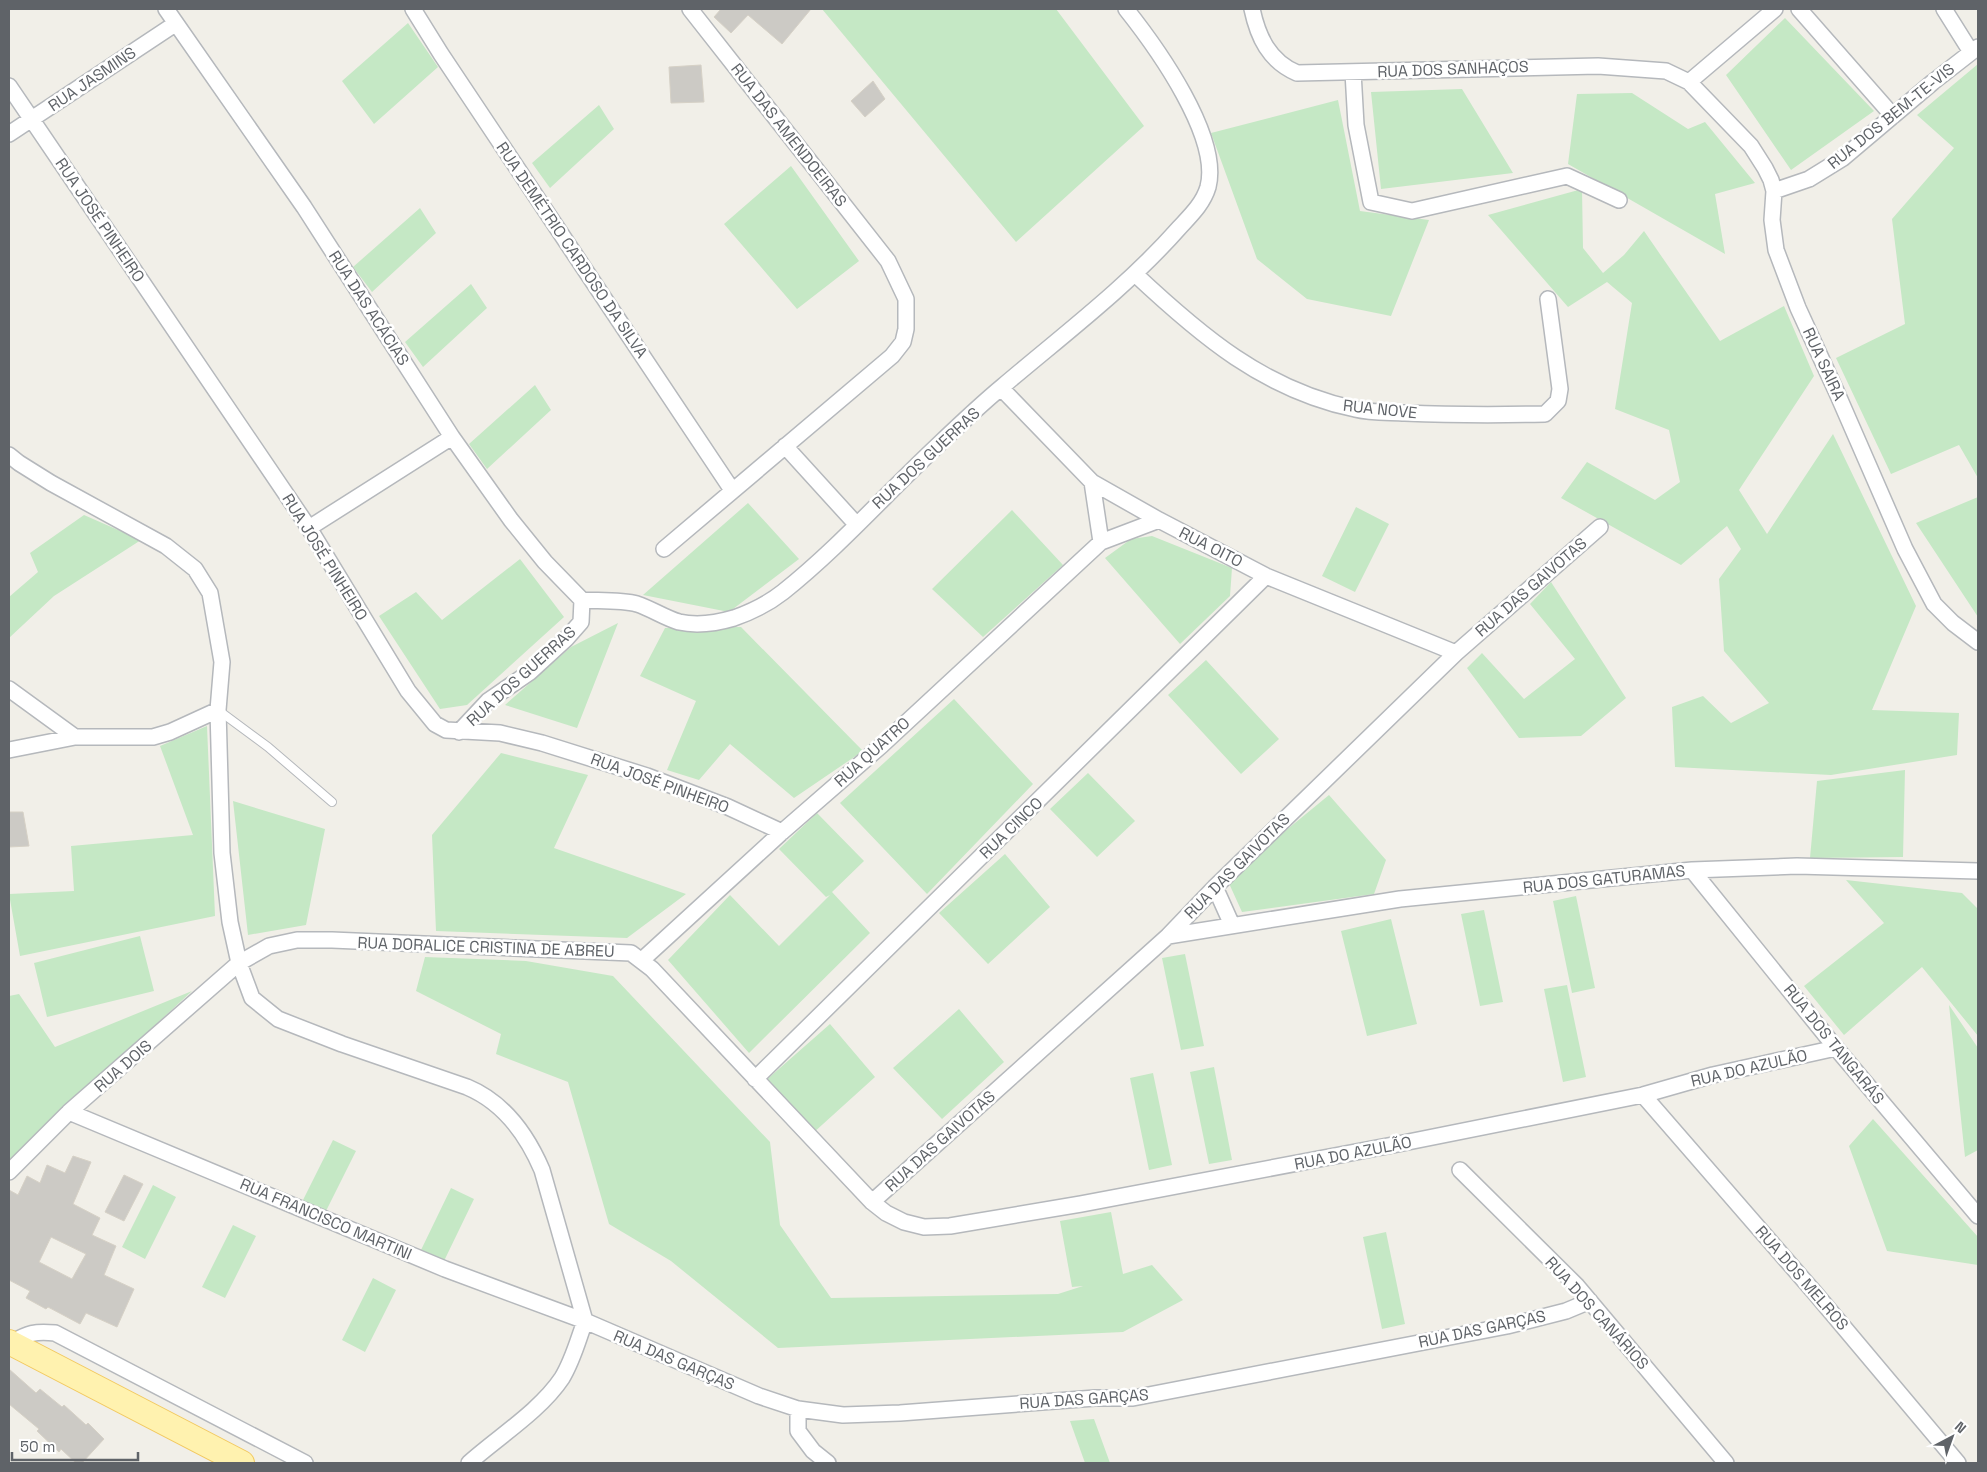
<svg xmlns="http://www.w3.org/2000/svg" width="1987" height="1472" font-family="'Space Grotesk',sans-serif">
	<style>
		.green { fill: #c5e8c5 }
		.building { fill: #cccac5; stroke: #d6d1c6; fill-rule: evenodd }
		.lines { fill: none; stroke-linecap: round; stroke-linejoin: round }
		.lane-casing { stroke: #b5b8bc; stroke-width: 10 }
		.street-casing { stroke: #b5b8bc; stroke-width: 18 }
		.primary-casing { stroke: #f2c960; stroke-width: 26 }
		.lane { stroke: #fff; stroke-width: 8 }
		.street { stroke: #fff; stroke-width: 15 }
		.primary { stroke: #fff2af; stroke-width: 24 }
		.labels { text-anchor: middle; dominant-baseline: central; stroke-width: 5; stroke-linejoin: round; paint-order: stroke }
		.street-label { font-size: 16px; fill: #5f6368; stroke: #fff }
	</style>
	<rect width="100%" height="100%" fill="#f1efe8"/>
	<path class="green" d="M 822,9 L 1056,9 L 1144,126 L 1016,242 Z
		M 1785,18 L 1874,111 L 1791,170 L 1726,75 Z
		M 408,23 L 438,67 L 374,124 L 342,81 Z
		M 1978,64 L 1978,478 L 1959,445 L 1891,474 L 1836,358 L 1905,324 L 1892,219 L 1954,148 L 1917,115 Z
		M 1462,89 L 1513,173 L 1381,189 L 1371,92 Z
		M 1632,93 L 1688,129 L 1705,122 L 1755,183 L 1715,194 L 1725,254 L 1568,164 L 1577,94 Z
		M 1338,100 L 1360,211 L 1429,220 L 1391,316 L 1307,299 L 1257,259 L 1211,133 Z
		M 599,105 L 614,129 L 550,188 L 532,163 Z
		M 791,166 L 859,261 L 797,309 L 724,224 Z
		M 1582,189 L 1583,248 L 1603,273 L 1624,255 L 1644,231 L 1720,341 L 1784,306 L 1814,376 L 1739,490 L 1767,534 L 1833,434 L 1916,606 L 1872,710 L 1959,713 L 1957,755 L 1831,775 L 1675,767 L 1672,707 L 1703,696 L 1731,723 L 1769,703 L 1724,651 L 1719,579 L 1741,549 L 1727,526 L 1681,565 L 1561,498 L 1587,462 L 1655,500 L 1680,482 L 1669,430 L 1615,409 L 1632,303 L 1607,282 L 1568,307 L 1488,215 Z
		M 420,208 L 436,233 L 372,292 L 353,267 Z
		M 471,284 L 487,308 L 423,367 L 405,342 Z
		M 535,385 L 551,410 L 487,469 L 469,444 Z
		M 1978,497 L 1978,617 L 1916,523 Z
		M 748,503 L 799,559 L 729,612 L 643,595 Z
		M 1356,507 L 1389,524 L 1355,592 L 1322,576 Z
		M 1012,510 L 1063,565 L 983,637 L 932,589 Z
		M 84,515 L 141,540 L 54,596 L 9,638 L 9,597 L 38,572 L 30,553 Z
		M 1152,536 L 1232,568 L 1230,596 L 1180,644 L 1105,558 L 1131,539 Z
		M 520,559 L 564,617 L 467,705 L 440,709 L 379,616 L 416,592 L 442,620 Z
		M 1551,582 L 1626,698 L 1581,736 L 1519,738 L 1467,668 L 1482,653 L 1524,699 L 1575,659 L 1530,604 Z
		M 618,623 L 577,728 L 505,705 L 571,647 Z
		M 741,627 L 863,751 L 794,798 L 730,744 L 699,780 L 667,770 L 696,701 L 640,676 L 665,628 Z
		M 1206,660 L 1279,739 L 1241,774 L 1168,695 Z
		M 954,699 L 1033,784 L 927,894 L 840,803 Z
		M 207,726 L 215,916 L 20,956 L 9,894 L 74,891 L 71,846 L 193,835 L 160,746 Z
		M 501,753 L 588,775 L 554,848 L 686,894 L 627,938 L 436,931 L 432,835 Z
		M 1905,770 L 1903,857 L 1810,858 L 1817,781 Z
		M 1088,773 L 1135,821 L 1097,857 L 1050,809 Z
		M 1329,795 L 1386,860 L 1374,894 L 1242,912 L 1227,879 Z
		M 233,801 L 325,829 L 306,925 L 248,935 Z
		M 817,813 L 864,861 L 832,892 L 870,933 L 749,1053 L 668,960 L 730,895 L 779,946 L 830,895 L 826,897 L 779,849 Z
		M 1005,854 L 1050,907 L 988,964 L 939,913 Z
		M 1846,880 L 1962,893 L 1978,909 L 1978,1036 L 1922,967 L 1844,1035 L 1804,986 L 1884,923 Z
		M 1576,896 L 1595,988 L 1572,993 L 1553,901 Z
		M 1484,910 L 1503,1002 L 1480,1006 L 1461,914 Z
		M 1391,919 L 1417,1024 L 1367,1036 L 1341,931 Z
		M 140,936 L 154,991 L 47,1017 L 34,963 Z
		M 1185,954 L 1204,1046 L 1181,1050 L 1162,958 Z
		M 425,957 L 526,961 L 613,976 L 770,1142 L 780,1225 L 831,1298 L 1058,1294 L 1083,1286 L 1072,1287 L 1060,1221 L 1111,1212 L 1123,1274 L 1152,1265 L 1183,1300 L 1123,1332 L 778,1348 L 671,1261 L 609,1224 L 568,1082 L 496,1054 L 501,1034 L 416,991 Z
		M 1567,985 L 1586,1077 L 1563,1082 L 1544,989 Z
		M 192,991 L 9,1161 L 9,996 L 19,994 L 55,1047 Z
		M 1949,1005 L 1978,1048 L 1978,1150 L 1965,1157 Z
		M 959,1009 L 1004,1062 L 942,1119 L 893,1068 Z
		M 830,1024 L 875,1077 L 812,1134 L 764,1082 Z
		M 1214,1067 L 1232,1160 L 1209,1164 L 1190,1072 Z
		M 1153,1073 L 1172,1165 L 1149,1170 L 1130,1078 Z
		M 1873,1119 L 1978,1237 L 1978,1265 L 1887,1251 L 1849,1146 Z
		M 333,1140 L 356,1151 L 325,1213 L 302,1202 Z
		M 153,1185 L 176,1197 L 145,1259 L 122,1247 Z
		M 451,1188 L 474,1199 L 444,1261 L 421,1250 Z
		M 233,1225 L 256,1236 L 225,1298 L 202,1287 Z
		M 1386,1232 L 1405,1324 L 1382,1329 L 1363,1237 Z
		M 373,1278 L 396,1290 L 365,1352 L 342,1340 Z
		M 1094,1419 L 1110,1463 L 1085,1463 L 1070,1421 Z"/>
	<path class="building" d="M 721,9 L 811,9 L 782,44 L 748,15 L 731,33 L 714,17 Z
		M 701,65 L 704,102 L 671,103 L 669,67 Z
		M 873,81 L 885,99 L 865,117 L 851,101 Z
		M 9,812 L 23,812 L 29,846 L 9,847 Z
		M 73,1156 L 91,1162 L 73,1204 L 100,1218 L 92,1235 L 116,1246 L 104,1275 L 134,1289 L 117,1327 L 86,1313 L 80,1324 L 48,1307 L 46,1309 L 26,1298 L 30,1291 L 9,1280 L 9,1190 L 18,1195 L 27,1176 L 40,1183 L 47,1165 L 65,1173 ZM 51,1237 L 86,1254 L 72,1279 L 39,1262 Z
		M 124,1175 L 143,1184 L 124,1221 L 105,1212 Z
		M 9,1369 L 36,1393 L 40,1389 L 62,1407 L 64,1405 L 86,1425 L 88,1423 L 104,1439 L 82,1463 L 76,1463 L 61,1449 L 59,1452 L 37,1431 L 39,1429 L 9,1404 Z"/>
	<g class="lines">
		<defs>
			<path id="lane" d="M 218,710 L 268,747 L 332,802"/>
			<path id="street" d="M 166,9 L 304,207 L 452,437 L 511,520 L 545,562 L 582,600
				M 413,9 L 441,54 L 732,490
				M 1252,9 C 1258,37 1269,61 1297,73 L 1598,66 L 1666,71 L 1689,82 L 1751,146 L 1765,168 L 1771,180 L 1774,191 L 1772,220 L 1776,250 L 1798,308 L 1837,393 L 1905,549 L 1934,604 L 1953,623 L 1978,642
				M 1799,9 L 1893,116
				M 1944,9 L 1971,52
				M 1353,72 L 1356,125 L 1371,202 L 1412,211 L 1567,176 L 1619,200
				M 1689,82 L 1775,9
				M 9,86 L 309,528 L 408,691 L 435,724 L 446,730 L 500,733 L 542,743 L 647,776 L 728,807 L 782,832
				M 9,134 L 175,24
				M 1774,191 L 1809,179 L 1843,158 L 1933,82 L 1978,47
				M 1135,274 C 1200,335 1264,390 1355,409 C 1371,413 1389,412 1405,413 C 1452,415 1498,415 1545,414 L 1558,401 L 1560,389 L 1548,299
				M 1001,388 L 1092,482 L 1159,520 L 1266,576 L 1456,653
				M 785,446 L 856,524
				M 9,455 L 19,463 L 51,483 L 166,546 L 195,569 L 210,593 L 222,662 L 218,710 L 222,853 L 230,922 L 239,963 L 252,998 L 278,1019 L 342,1044 L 467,1087 C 503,1102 527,1135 542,1170 L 585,1321
				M 309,528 L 452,437
				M 1101,542 L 1159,520
				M 664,549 L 892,356 L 903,342 L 906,329 L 906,299 L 888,261 L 690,9
				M 582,600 C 598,601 622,600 637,604 C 652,609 665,618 679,622 C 697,626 717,623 734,618 C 751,612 769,603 783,592 C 838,548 885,495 936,447 C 958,426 980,405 1003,386 C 1063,335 1127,287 1179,228 C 1190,216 1203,204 1208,187 C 1221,137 1157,48 1126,9
				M 9,689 L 75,737
				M 459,732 L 488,701 L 530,672 L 566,639 L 581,622 L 582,600
				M 9,750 L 75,737 L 153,737 L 170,732 L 218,710
				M 1692,870 L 1836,1048 L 1978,1216
				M 1215,887 L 1232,925
				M 1168,936 L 1400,899 L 1692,870 L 1797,866 L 1978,871
				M 642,960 L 782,832 L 882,745 L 1101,542 L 1092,482
				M 755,1079 L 1266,576
				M 1643,1095 L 1815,1293 L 1958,1463
				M 69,1112 L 445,1269 L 585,1321 L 759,1396 L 798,1409 L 843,1415 L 900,1413 L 1095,1398 L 1133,1398 L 1507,1326 L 1566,1311 L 1590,1301
				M 1460,1170 L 1577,1286 L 1726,1463
				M 9,1172 L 69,1112 L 239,963 L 269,946 L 297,940 L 332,940 L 631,953 L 652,969 L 872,1202 L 886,1213 L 904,1222 L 924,1227 L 950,1226 L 1081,1204 L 1398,1144 L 1643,1095 L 1713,1075 L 1836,1048
				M 872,1202 L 1168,936 L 1215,887 L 1456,653 L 1600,527
				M 11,1343 C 28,1333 35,1331 55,1333 L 305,1463
				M 798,1409 L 798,1431 L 813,1451 L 828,1463
				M 469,1463 C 498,1437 540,1411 562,1378 C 573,1360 578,1340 585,1321"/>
			<path id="primary" d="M 9,1342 L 242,1463"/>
		</defs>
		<use href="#lane" class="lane-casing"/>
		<use href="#street" class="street-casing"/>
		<use href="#primary" class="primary-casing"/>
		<use href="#lane" class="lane"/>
		<use href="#street" class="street"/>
		<use href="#primary" class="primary"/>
	</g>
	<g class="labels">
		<g class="street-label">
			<text transform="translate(1453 69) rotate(-2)">RUA DOS SANHAÇOS</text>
			<text transform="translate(92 79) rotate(-34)">RUA JASMINS</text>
			<text transform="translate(1891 116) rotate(-39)">RUA DOS BEM-TE-VIS</text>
			<text transform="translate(789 135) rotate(52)">RUA DAS AMENDOEIRAS</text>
			<text transform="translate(100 220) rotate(56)">RUA JOSÉ PINHEIRO</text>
			<text transform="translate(572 250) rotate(56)">RUA DEMÉTRIO CARDOSO DA SILVA</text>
			<text transform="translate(369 308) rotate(57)">RUA DAS ACÁCIAS</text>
			<text transform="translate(1824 364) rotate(65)">RUA SAIRA</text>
			<text transform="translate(1380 409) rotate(6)">RUA NOVE</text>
			<text transform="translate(926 458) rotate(-43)">RUA DOS GUERRAS</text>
			<text transform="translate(1211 547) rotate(27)">RUA OITO</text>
			<text transform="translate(325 557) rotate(58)">RUA JOSÉ PINHEIRO</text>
			<text transform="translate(1531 587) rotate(-41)">RUA DAS GAIVOTAS</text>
			<text transform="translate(521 676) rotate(-42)">RUA DOS GUERRAS</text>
			<text transform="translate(872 752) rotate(-42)">RUA QUATRO</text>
			<text transform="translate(660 783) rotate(20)">RUA JOSÉ PINHEIRO</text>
			<text transform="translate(1011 828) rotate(-44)">RUA CINCO</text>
			<text transform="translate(1237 866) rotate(-45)">RUA DAS GAIVOTAS</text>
			<text transform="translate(1604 879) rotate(-6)">RUA DOS GATURAMAS</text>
			<text transform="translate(486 947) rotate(2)">RUA DORALICE CRISTINA DE ABREU</text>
			<text transform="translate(1834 1044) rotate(51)">RUA DOS TANGARÁS</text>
			<text transform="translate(123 1066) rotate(-41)">RUA DOIS</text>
			<text transform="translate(1749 1068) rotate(-13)">RUA DO AZULÃO</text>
			<text transform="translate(940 1141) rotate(-42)">RUA DAS GAIVOTAS</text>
			<text transform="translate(1353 1153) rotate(-11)">RUA DO AZULÃO</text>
			<text transform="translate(326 1219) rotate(23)">RUA FRANCISCO MARTINI</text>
			<text transform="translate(1802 1278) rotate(49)">RUA DOS MELROS</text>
			<text transform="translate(1597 1313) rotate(48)">RUA DOS CANÁRIOS</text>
			<text transform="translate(1482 1329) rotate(-12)">RUA DAS GARÇAS</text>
			<text transform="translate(674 1360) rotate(23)">RUA DAS GARÇAS</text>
			<text transform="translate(1084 1399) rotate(-4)">RUA DAS GARÇAS</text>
		</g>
	</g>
	<rect width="1987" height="1472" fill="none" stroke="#5f6368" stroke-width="20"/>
	<g transform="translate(1952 1437) rotate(41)" stroke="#ffffff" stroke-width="4" paint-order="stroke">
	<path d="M0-4L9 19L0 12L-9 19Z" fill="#5f6368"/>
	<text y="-8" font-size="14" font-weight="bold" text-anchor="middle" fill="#5f6368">N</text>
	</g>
	<path d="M12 1452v8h126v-8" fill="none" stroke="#5f6368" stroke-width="2.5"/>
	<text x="20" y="1452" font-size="15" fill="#5f6368" stroke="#ffffff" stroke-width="4" paint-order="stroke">50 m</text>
</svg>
